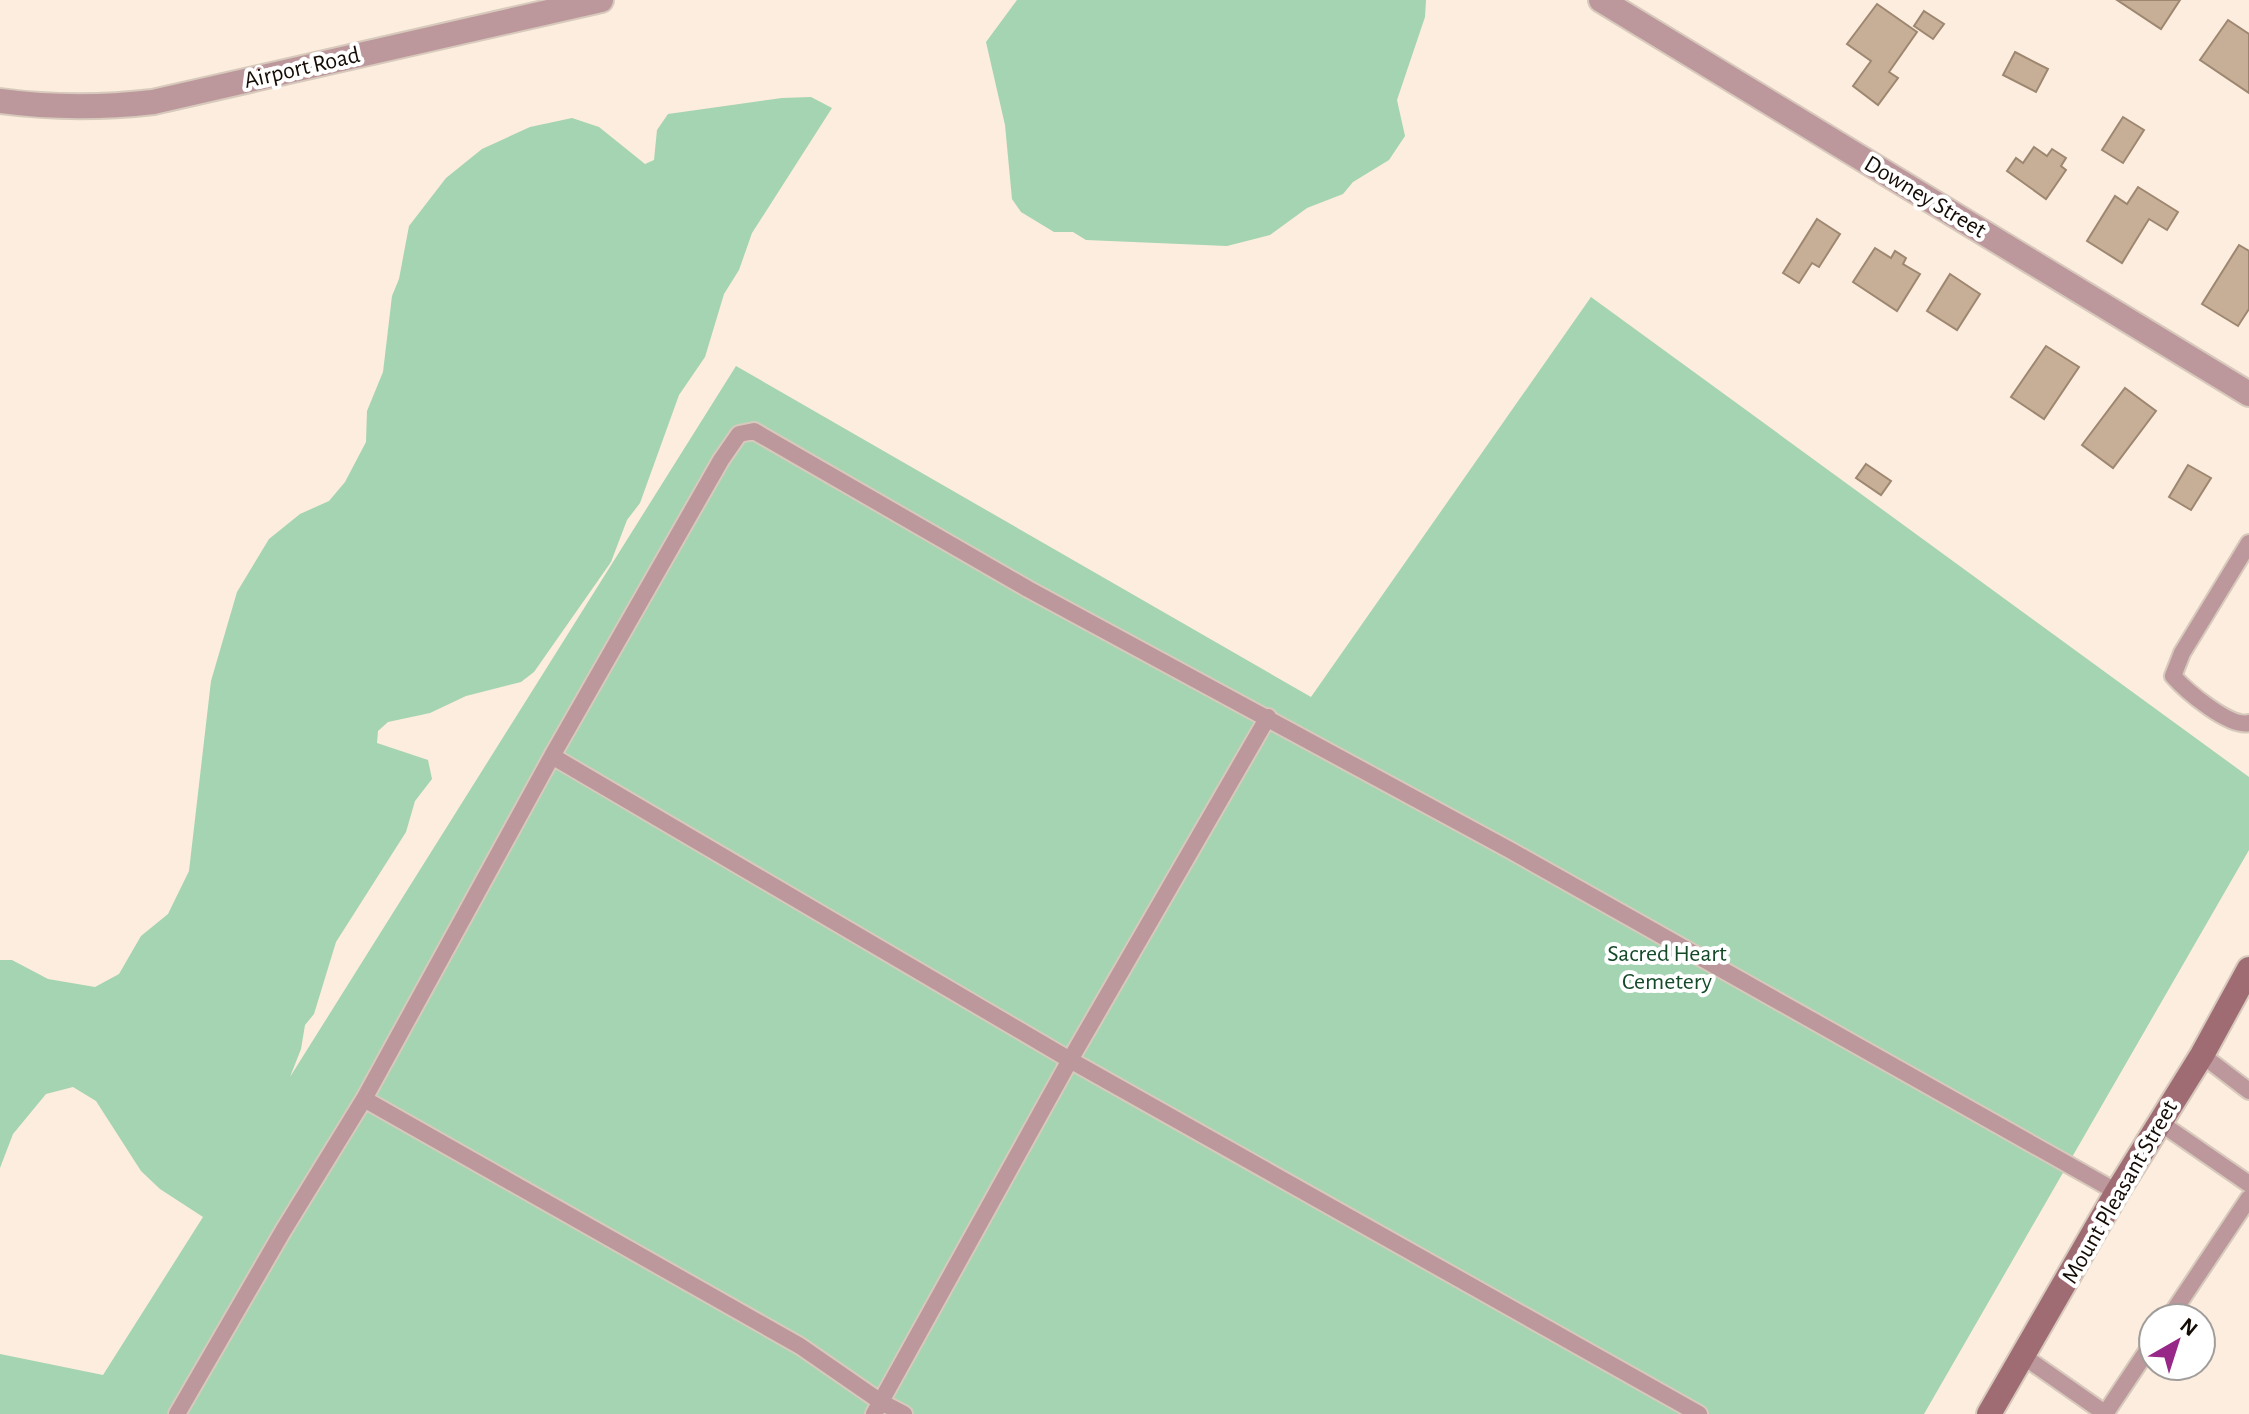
<svg xmlns="http://www.w3.org/2000/svg" width="2249" height="1414" font-family="'Alegreya Sans',sans-serif">
	<style>
		.green { fill: #a4d4b1 }
		.building { fill: #c7af97; stroke: #9e8770; stroke-width: 2 }
		.lines { fill: none; stroke-linecap: round; stroke-linejoin: round }
		.service-casing { stroke: #d7c9bb; stroke-width: 20 }
		.tertiary-casing { stroke: #d7c9bb; stroke-width: 28 }
		.secondary-casing { stroke: #d7c9bb; stroke-width: 28 }
		.service { stroke: #bc979c; stroke-width: 16 }
		.tertiary { stroke: #bc979c; stroke-width: 24 }
		.secondary { stroke: #a06c74; stroke-width: 24 }
		.labels { text-anchor: middle; dominant-baseline: central; stroke-width: 8; stroke-linejoin: round; paint-order: stroke }
		.street-label { font-size: 24px; fill: #130b04; stroke: #fff }
		.park-label { font-size: 24px; fill: #154a29; stroke: #fff }
	</style>
	<rect width="100%" height="100%" fill="#fcedde"/>
	<path class="green" d="M 1017,0 L 1426,0 L 1425,17 L 1397,100 L 1405,136 L 1389,160 L 1353,182 L 1343,194 L 1307,208 L 1270,235 L 1227,246 L 1086,240 L 1073,232 L 1054,232 L 1021,212 L 1012,199 L 1005,125 L 986,42 Z
		M 811,97 L 832,108 L 752,233 L 739,270 L 724,294 L 705,357 L 679,395 L 640,503 L 627,520 L 611,562 L 534,672 L 521,682 L 466,696 L 430,713 L 388,722 L 378,731 L 377,743 L 428,760 L 432,779 L 415,801 L 406,832 L 336,942 L 314,1014 L 305,1025 L 301,1049 L 290,1077 L 736,366 L 1311,697 L 1591,297 L 2249,777 L 2249,850 L 1924,1414 L 0,1414 L 0,1354 L 103,1375 L 203,1217 L 160,1189 L 141,1171 L 96,1101 L 73,1087 L 46,1094 L 13,1134 L 0,1168 L 0,960 L 12,960 L 48,979 L 95,987 L 119,974 L 141,936 L 168,914 L 189,871 L 211,681 L 237,592 L 269,539 L 300,514 L 329,501 L 345,482 L 366,442 L 367,411 L 383,372 L 392,296 L 399,279 L 409,226 L 446,178 L 482,149 L 530,127 L 572,118 L 599,127 L 645,164 L 654,160 L 657,130 L 668,114 L 782,98 Z"/>
	<path class="building" d="M 2117,0 L 2180,0 L 2161,29 Z
		M 1877,4 L 1917,32 L 1889,72 L 1898,78 L 1878,105 L 1853,86 L 1871,61 L 1847,44 Z
		M 1924,11 L 1944,24 L 1933,39 L 1914,26 Z
		M 2228,20 L 2249,34 L 2249,93 L 2200,60 Z
		M 2015,52 L 2048,69 L 2036,92 L 2003,75 Z
		M 2123,117 L 2144,130 L 2123,163 L 2102,150 Z
		M 2034,147 L 2047,156 L 2052,149 L 2066,158 L 2061,166 L 2066,170 L 2046,199 L 2007,171 L 2016,158 L 2023,163 Z
		M 2138,187 L 2178,212 L 2167,230 L 2149,219 L 2122,263 L 2087,241 L 2115,196 L 2127,204 Z
		M 1817,219 L 1840,234 L 1819,267 L 1812,263 L 1799,283 L 1783,273 Z
		M 2239,245 L 2249,251 L 2249,309 L 2238,326 L 2202,304 Z
		M 1875,248 L 1891,258 L 1895,251 L 1906,258 L 1903,264 L 1920,274 L 1897,311 L 1853,282 Z
		M 1950,274 L 1980,294 L 1957,330 L 1927,311 Z
		M 2046,346 L 2079,367 L 2044,419 L 2011,397 Z
		M 2125,388 L 2156,411 L 2113,468 L 2082,445 Z
		M 1866,464 L 1891,481 L 1881,495 L 1856,478 Z
		M 2188,465 L 2211,478 L 2191,510 L 2169,497 Z"/>
	<g class="lines">
		<defs>
			<path id="service" d="M 2249,543 L 2182,653 L 2173,676 C 2186,691 2230,728 2249,723
				M 1268,717 L 1070,1060 L 552,756 L 721,460 L 739,434 L 754,431 L 1028,589 L 1508,849 L 2117,1192
				M 2202,1055 L 2249,1091
				M 364,1099 L 552,756
				M 2159,1122 L 2249,1184
				M 2169,1318 L 2249,1198
				M 2023,1356 L 2106,1414
				M 177,1414 L 283,1231 L 364,1099 L 800,1346 L 881,1402 L 904,1414
				M 874,1414 L 1070,1060 L 1699,1414
				M 2105,1414 L 2153,1342"/>
			<path id="tertiary" d="M 1601,0 L 2249,394
				M 0,101 C 52,108 101,108 153,102 L 601,0"/>
			<path id="secondary" d="M 1989,1414 L 2117,1192 L 2202,1055 L 2249,969"/>
		</defs>
		<use href="#service" class="service-casing"/>
		<use href="#tertiary" class="tertiary-casing"/>
		<use href="#secondary" class="secondary-casing"/>
		<use href="#service" class="service"/>
		<use href="#tertiary" class="tertiary"/>
		<use href="#secondary" class="secondary"/>
	</g>
	<g class="labels">
		<g class="street-label">
			<text transform="translate(302 68) rotate(-13)">Airport Road</text>
			<text transform="translate(1925 197) rotate(31)">Downey Street</text>
			<text transform="translate(2120 1192) rotate(-60)">Mount Pleasant Street</text>
		</g>
		<g class="park-label">
			<text x="1667" y="954">Sacred Heart<tspan x="1667" dy="28">Cemetery</tspan></text>
		</g>
	</g>
	<g transform="translate(2177 1342) rotate(39)"><circle r="38" fill="#ffffff" stroke="#a19d9b" stroke-width="2"/>
	<path d="M0-6L14 30L0 20L-14 30Z" fill="#972887"/>
	<text y="-12" font-size="22" font-weight="bold" text-anchor="middle" fill="#130b04">N</text>
	</g>
</svg>
